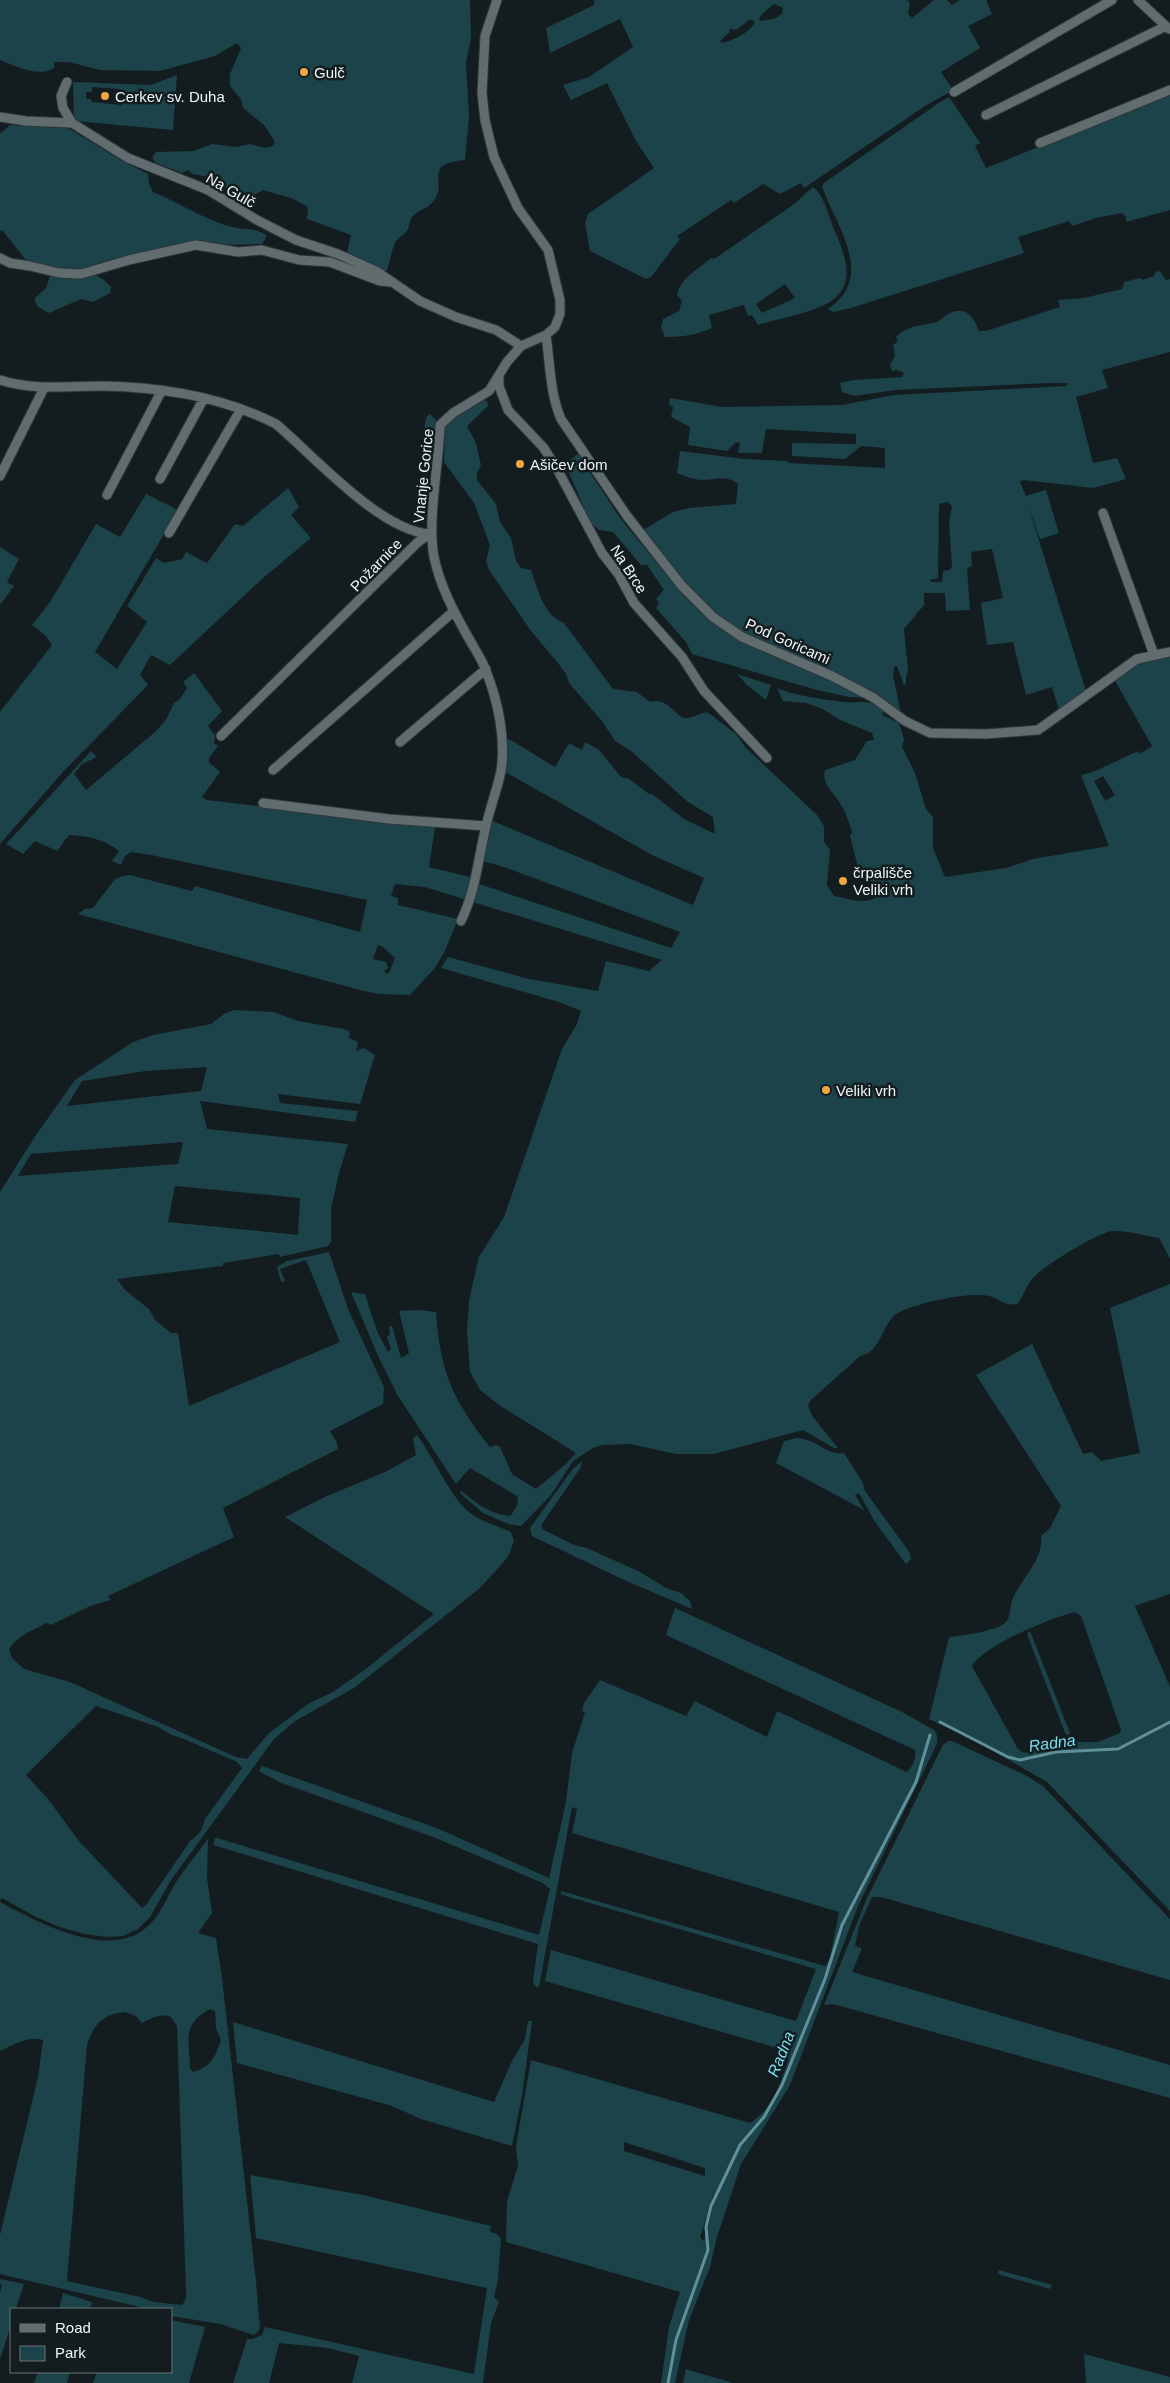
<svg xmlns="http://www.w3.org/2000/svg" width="1170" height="2383" font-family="Helvetica,sans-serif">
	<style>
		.green { fill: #1c424a; fill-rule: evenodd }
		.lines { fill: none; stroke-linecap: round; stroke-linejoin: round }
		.stream { stroke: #609099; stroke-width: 3 }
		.minor-casing { stroke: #313739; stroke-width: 11 }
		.minor { stroke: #606c6e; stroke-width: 9 }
		.poi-dot { fill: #f1a640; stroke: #131d1f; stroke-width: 2 }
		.labels { text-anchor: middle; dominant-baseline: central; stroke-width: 5; stroke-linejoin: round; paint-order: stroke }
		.poi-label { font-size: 15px; fill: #eff5f7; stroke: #131d1f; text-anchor: start }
		.street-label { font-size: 15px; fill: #eff5f7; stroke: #131d1f }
		.water-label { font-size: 16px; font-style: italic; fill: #7bddf3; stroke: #131d1f }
	</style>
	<rect width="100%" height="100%" fill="#131d1f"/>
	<path class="green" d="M 0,0 L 470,0 L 471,39 L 466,62 L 469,117 L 465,160 C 422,164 447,181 435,199 C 427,210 422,208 414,215 C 410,218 410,224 408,229 C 405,235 398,237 395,243 C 391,252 390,264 386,272 L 347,253 L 351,235 L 307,219 L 308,207 L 291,198 L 263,190 L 241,203 L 229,196 L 231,191 L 209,177 L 193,174 L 188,170 L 182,173 L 156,163 L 152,158 L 156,152 L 194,151 L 212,144 L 236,147 L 250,144 L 265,148 L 273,146 L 275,142 L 264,125 L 243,108 L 241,99 L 230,86 L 230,74 L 241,48 L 237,43 L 215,56 L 160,71 L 100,70 L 69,62 L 54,62 L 54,68 C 38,78 16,66 0,60 Z
		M 594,0 L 908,0 L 910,4 L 908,13 L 912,18 L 934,0 L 947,0 L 952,5 L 960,0 L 986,0 L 992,14 L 968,26 L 980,48 L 941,72 L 953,90 L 925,106 L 804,188 L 801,183 L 780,194 L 763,184 L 734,203 L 731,200 L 677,236 L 680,239 L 651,277 L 646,279 L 590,251 L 585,223 L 588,214 L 654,168 L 636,141 L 607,83 L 571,100 L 563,85 L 589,77 L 633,47 L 620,19 L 550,53 L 546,28 L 594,5 ZM 774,4 L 783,8 L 782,14 L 774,19 L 761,21 L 759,19 L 761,15 ZM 749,20 L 753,20 L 755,23 C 748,33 734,40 722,43 L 720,41 L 729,33 L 730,29 L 736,30 Z
		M 177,75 L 173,130 L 74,121 L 73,82 L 151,85 ZM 92,87 L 120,89 L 124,93 L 124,102 L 121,105 L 92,102 L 91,99 L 86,99 L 86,92 L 92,92 Z
		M 1170,94 L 1170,210 L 1126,222 L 1126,217 L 1122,213 L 1096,218 L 1072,226 L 1069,221 L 1018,237 L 1024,253 L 851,308 L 833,312 L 828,309 C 876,277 837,227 822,187 L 824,183 L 940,102 L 949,97 L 980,143 L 975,146 L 986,168 Z
		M 10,125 L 66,128 L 73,131 L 119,159 L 148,174 L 149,184 L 153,192 C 181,203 207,222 237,228 C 248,230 258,228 267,236 L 262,244 L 218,245 L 190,242 L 81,272 L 61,271 L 26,260 L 2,230 L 0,231 L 0,134 Z
		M 813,187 C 825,196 829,218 835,232 C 871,308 816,308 758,325 L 752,315 L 748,316 L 744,305 L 709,315 L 712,328 C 696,335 683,337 665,337 L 661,327 L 663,319 L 679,311 L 682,301 L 677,295 C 681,277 699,269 711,258 L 714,259 L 720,255 L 793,205 ZM 785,284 L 795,298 L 762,313 L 756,304 Z
		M 1160,271 L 1166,280 L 1170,279 L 1170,352 L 1102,370 L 1108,388 L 1076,397 L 1093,463 L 1117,458 L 1126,479 L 1093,488 L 1023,480 L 1020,482 L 1026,496 L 1046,490 L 1059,533 L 1040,539 L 1028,505 L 1086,691 L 1059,710 L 1052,687 L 1026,695 L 1013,642 L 987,645 L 981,603 L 1003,598 L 992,549 L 971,552 L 972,566 L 967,568 L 970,610 L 946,611 L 945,593 L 924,593 L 924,605 L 904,629 L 908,671 L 906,676 L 906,684 L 904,685 L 897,666 L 894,667 L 893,676 L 901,713 L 872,692 L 856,683 C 810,661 756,646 715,615 C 687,593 666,558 643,530 L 673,512 L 689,508 L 736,504 L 738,484 C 726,474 715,480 702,480 C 693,480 686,476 677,473 L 680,451 L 744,459 L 787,461 L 789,463 L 885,468 L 885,448 L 861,446 L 845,459 L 792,456 L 792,443 L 856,444 L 856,434 L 766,429 L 762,453 L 738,453 L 740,443 L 736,442 L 727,451 L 688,445 L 690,427 L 671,417 L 673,407 L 669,404 L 670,398 L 722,407 L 842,405 L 894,395 L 1067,386 L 1067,383 L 1049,383 L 895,390 L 854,396 L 842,392 L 840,383 L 854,380 L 902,377 L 904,373 L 897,370 L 892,371 L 890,365 L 895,356 L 893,345 L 898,341 L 896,337 C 907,325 922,326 937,322 C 942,320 945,315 950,313 C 966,306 974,317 979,331 L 986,331 L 1060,307 L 1058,300 L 1084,298 L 1122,289 L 1124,282 L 1140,278 L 1143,280 L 1154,276 L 1156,272 ZM 947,502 L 952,506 L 949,523 L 952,566 L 950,570 L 943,571 L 942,582 L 931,582 L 930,580 L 938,578 L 939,504 Z
		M 93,273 L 104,280 L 111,287 L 110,293 L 93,302 L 81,299 L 49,313 L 38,307 L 34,299 L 46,288 L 50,276 Z
		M 484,400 L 487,401 L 488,406 L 467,426 L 476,443 L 481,465 L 477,473 L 477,480 L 496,504 L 500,522 L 511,538 L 516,561 L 521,568 L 531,570 C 538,589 543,615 564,623 L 613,689 L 637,692 L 650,702 C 670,696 675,720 688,718 C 694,717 701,713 707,712 L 736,734 L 746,748 L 817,815 L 824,826 L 824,842 L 830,850 L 827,885 L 834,896 C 848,898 862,905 875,898 L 874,884 L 859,871 L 850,836 L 852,832 C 849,823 846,813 841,805 C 835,793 821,785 825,770 L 855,760 L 867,741 L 874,740 L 872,733 L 840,720 L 821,708 L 806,703 L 783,701 L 777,688 C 796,696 822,699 843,702 C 860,704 868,698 884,709 L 882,715 L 899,723 L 904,739 L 902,747 L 915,773 L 926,809 L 933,817 L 933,848 L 945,877 L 1006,868 L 1033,859 L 1109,846 L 1081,775 L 1093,772 L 1138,751 L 1140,754 L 1152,746 L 1114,679 L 1130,667 L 1170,655 L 1170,1259 L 1159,1238 C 1144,1236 1127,1230 1112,1231 C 1097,1233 1047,1264 1035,1276 C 1026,1284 1022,1301 1017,1304 C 1004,1306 1001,1300 992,1297 C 975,1290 909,1304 895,1315 C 885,1323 882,1340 872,1350 C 868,1354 864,1354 859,1357 L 810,1401 L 808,1406 L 813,1417 L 838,1448 L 834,1448 L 803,1430 L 714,1454 L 676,1454 L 630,1444 L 603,1445 L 593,1448 L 573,1461 L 551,1495 L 521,1526 L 508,1524 L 483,1513 L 461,1494 L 460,1490 C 475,1502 489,1514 510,1516 C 515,1510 520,1504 517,1496 L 470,1468 L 456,1484 L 398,1396 L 378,1356 L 351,1292 L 365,1294 L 377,1331 L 388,1352 L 391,1349 L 387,1337 L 390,1334 L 389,1326 L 392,1326 L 401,1358 L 409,1353 L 399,1311 L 418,1310 L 436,1312 C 440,1372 453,1400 490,1447 L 496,1445 L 500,1447 L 512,1474 L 536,1489 L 566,1464 L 576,1453 L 499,1405 L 480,1390 L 470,1372 L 467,1331 L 469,1300 L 479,1257 L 504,1217 L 562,1049 L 577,1024 L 581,1011 L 559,1002 L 441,968 L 448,957 L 529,979 L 598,991 L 606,961 L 649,971 L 662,960 L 476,903 L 472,901 L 479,884 L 671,948 L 680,932 L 501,866 L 482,861 L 490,820 L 693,905 L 704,878 L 654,856 L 507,773 L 503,770 L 506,741 L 509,739 L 555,767 L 569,743 L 582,750 L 585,742 L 599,750 L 621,777 L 629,779 L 649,794 L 652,794 L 684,819 L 715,834 L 713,817 L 688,802 L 631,751 L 615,741 L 602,721 L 569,683 L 566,674 L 558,663 L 531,631 L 489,570 L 486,561 L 490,545 L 474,503 L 444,462 L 445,427 L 449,421 ZM 1103,776 L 1115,795 L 1105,801 L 1094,781 Z
		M 430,414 L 436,420 L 433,465 L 427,461 C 424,446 422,430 427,416 Z
		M 578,454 L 620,518 L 685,597 L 704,615 L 749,644 L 832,679 L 866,698 L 849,697 L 817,690 L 692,654 L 686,642 L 656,608 L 659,603 L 656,599 L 664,590 L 647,565 L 641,565 L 613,532 L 599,530 L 590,522 L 567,468 L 567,462 Z
		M 288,488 L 299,507 L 291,515 L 311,538 L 262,579 L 170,665 L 151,655 L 140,675 L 148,685 L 63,772 L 0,844 L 0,712 L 52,645 L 46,636 L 32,625 L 50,602 L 96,524 L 120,537 L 146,494 L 178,510 L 95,652 L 117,669 L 147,622 L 127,606 L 156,558 L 164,563 L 182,559 L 186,552 L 207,563 L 235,524 L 243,526 Z
		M 0,547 L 19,559 L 7,582 L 14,586 L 0,605 Z
		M 194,673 L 222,711 L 208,726 L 215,736 L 214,743 L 218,746 L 209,758 L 209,762 L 220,772 L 202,797 L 207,800 L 435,827 L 429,867 L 474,878 L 467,900 L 425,887 L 395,884 L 391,896 L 398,898 L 398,905 L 458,919 L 444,953 L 434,969 L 410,995 L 379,994 L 364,991 L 78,914 L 85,909 L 93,908 L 115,879 L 123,876 L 130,875 L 192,891 L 195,886 L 360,932 L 367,900 L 151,855 L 131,852 L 125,856 L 121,865 L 112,861 L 119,851 C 104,839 88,836 69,835 L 57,851 L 35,841 L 23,854 L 6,844 L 91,751 L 97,757 L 82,764 L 74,774 L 86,790 L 155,732 L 166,720 L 174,703 L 180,699 L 187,688 L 183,682 ZM 378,945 L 383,947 L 395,958 L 389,973 L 386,974 L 384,971 L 388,968 L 386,962 L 373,959 Z
		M 737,674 L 771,685 L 766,700 L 747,685 Z
		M 234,1010 L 274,1012 L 298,1021 L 344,1029 L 350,1032 L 349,1038 L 358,1042 L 356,1051 L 364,1048 L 375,1055 L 360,1104 L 278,1094 L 280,1103 L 358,1111 L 355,1122 L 200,1101 L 207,1129 L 348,1144 L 339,1173 L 331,1209 L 331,1242 L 328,1246 L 280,1257 L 279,1254 L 223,1263 L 223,1266 L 117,1279 L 125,1290 L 149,1309 L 155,1320 L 171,1333 L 178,1333 L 189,1406 L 340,1342 L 306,1260 L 280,1269 L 285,1281 L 281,1282 L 277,1267 L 287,1261 L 329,1252 L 348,1309 L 384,1387 L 383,1404 L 330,1431 L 337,1443 L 338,1449 L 223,1508 L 234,1537 L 108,1596 L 111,1600 L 90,1606 L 51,1625 L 47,1623 C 33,1630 17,1636 9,1649 L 12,1658 L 24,1669 L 70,1682 L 236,1757 L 247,1759 L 269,1733 L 308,1704 L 333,1692 L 367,1668 L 434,1614 L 285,1517 L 327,1496 L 385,1472 L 416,1455 L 413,1438 L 417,1435 C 433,1456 451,1498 469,1512 C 480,1521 497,1526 511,1532 L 514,1541 L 508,1557 L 480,1588 L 354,1688 L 295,1721 L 274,1739 L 171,1880 L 150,1917 L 138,1929 L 123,1936 L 107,1937 L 85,1934 L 59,1927 L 34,1916 L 2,1898 L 0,1901 L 0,1192 L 36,1135 L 75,1080 L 133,1042 L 153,1035 L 211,1024 L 224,1014 ZM 207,1067 L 201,1091 L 67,1106 L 82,1081 L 146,1071 ZM 183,1142 L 178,1164 L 18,1176 L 31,1154 ZM 175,1186 L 300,1198 L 298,1235 L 168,1222 ZM 96,1706 L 158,1727 L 172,1735 L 184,1739 L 237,1762 L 242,1768 L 205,1819 C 203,1829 199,1835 191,1840 L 146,1905 L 142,1908 L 79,1841 L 48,1799 L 26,1775 Z
		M 1170,1284 L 1170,1594 L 1135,1606 L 1170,1687 L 1170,1911 L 1047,1782 L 979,1743 L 929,1719 L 949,1637 C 961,1636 996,1631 1005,1623 C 1012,1616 1009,1606 1013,1598 C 1021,1579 1044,1559 1041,1536 L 1050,1528 L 1061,1506 L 976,1375 L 1032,1344 L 1083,1454 L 1092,1452 L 1101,1461 L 1140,1453 L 1110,1308 ZM 1075,1612 L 1081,1616 L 1121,1730 L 1120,1733 L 1098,1742 L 1072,1742 L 1024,1753 L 1018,1749 L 972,1666 C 985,1645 1050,1618 1075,1612 Z
		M 796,1438 C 819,1439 826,1456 844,1453 L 862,1481 L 865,1491 L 910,1553 L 911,1559 L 906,1564 L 875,1522 L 859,1493 L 855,1495 L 864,1510 L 776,1463 L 784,1441 Z
		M 582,1461 L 581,1467 L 542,1524 L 542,1529 L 574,1545 L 587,1548 L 640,1572 L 666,1588 L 681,1593 L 690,1601 L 692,1609 L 622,1579 L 532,1536 L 530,1528 L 572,1470 Z
		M 675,1608 L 902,1712 L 934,1730 C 940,1738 937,1744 933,1752 L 858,1906 L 790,2085 L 741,2164 L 717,2237 L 710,2267 L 689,2320 L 675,2383 L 661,2383 L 669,2327 L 680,2292 L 506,2242 L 507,2201 L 518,2166 L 516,2146 L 531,2060 L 750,2123 C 775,2107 779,2085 789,2059 L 781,2049 L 545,1981 L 551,1950 L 796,2021 L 816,1969 L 566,1896 L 561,1894 L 561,1891 L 825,1966 L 830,1958 L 839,1912 L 572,1833 L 577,1809 L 572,1807 L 539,1987 L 535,1986 L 533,1982 L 538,1944 L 213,1845 L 215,1838 L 217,1838 L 539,1935 L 550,1889 L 543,1883 L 433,1837 L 279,1782 L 259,1771 L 262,1766 L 439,1829 L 549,1878 L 566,1802 L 572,1753 L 585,1712 L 582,1711 L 584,1703 L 600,1680 L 686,1716 L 695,1701 L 767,1737 L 777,1711 L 907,1772 C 913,1766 916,1759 915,1750 L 666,1635 ZM 624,2142 L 705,2168 L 705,2176 L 624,2151 ZM 714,2194 L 715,2196 L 704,2241 L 700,2238 Z
		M 1030,1631 L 1068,1728 L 1070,1733 L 1068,1735 L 1065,1733 L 1027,1634 Z
		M 948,1741 L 952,1741 L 1027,1776 L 1043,1786 L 1170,1919 L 1170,1980 L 881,1897 L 872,1897 L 859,1926 L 855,1946 L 861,1948 L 861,1951 L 852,1972 L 1170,2065 L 1170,2098 L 833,2004 L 824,2005 L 867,1898 L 943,1745 Z
		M 208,1839 L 207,1878 L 212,1913 L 198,1933 L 216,1938 L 222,1978 L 256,2282 L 260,2329 L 254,2335 L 220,2324 L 171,2316 L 171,2309 L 148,2309 L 0,2274 L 0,2235 L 38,2077 L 43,2040 C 28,2035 13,2045 0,2051 L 0,1902 C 37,1922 109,1961 147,1927 C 160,1916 167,1897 176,1882 C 186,1868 197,1853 208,1839 ZM 210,2009 L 215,2011 L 216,2028 L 221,2040 C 215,2057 211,2067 193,2072 L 190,2068 C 190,2040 180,2026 210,2009 ZM 125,2012 L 136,2016 L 142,2023 C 153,2018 159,2013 171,2017 L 177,2026 L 186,2290 L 186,2299 L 182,2305 L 154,2302 L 140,2297 L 67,2281 L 87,2045 C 94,2024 103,2014 125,2012 Z
		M 528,2021 L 532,2021 L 522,2096 L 512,2146 L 421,2119 L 392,2106 L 237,2063 L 233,2022 L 494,2102 L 512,2061 L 525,2039 Z
		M 250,2175 L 363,2195 L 491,2226 L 490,2232 L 497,2234 L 501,2239 L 498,2280 L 494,2297 L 499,2302 L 491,2323 L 483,2383 L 352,2383 L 359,2356 L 328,2348 L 279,2343 L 269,2383 L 233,2383 L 247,2339 L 253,2339 L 262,2335 L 265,2327 L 474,2374 L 487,2288 L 256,2238 Z
		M 999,2270 L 1052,2285 L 1050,2289 L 998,2274 Z
		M 0,2279 L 24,2284 L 16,2309 L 11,2309 L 11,2325 L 0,2359 L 0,2292 L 2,2285 L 0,2284 Z
		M 63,2293 L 92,2302 L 90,2309 L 59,2309 Z
		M 171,2320 L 205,2327 L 189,2383 L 93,2383 L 97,2372 L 171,2372 Z
		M 1084,2354 L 1170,2377 L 1170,2383 L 1086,2383 Z
		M 686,2369 L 692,2371 L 733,2383 L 683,2383 Z
		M 38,2372 L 70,2372 L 67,2383 L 34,2383 Z"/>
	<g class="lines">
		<path class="stream" d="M 940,1722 L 1008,1757 L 1020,1760 L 1056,1752 L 1118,1749 L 1170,1722
			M 668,2383 L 676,2340 L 708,2250 L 706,2227 L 711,2206 L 740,2145 L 764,2117 L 782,2085 L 825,1979 L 842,1925 L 916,1782 L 930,1735"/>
		<defs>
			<path id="minor" d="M 1138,0 L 1169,29
				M 67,82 L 61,96 L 63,108 L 72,123 L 128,158 L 208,190 L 257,220 L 296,240 L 338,254 L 376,271 L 420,301 L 456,317 L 496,330 L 521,346
				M 954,92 L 1112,0
				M 986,115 L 1166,26
				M 0,117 L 26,121 L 72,123
				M 1040,143 L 1170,90
				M 0,258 L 10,263 L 30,266 L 59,273 L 81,274 L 129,260 L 196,245 L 238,252 L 262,250 L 299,260 L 330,262 L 380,281 L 391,282
				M 546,335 C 550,363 550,394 561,419 L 627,516 L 682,586 L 713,617 L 742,637 L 832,676 L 874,698 L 905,721 L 930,733 L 986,734 L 1038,730 L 1137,659 L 1170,652
				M 499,376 L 499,386 L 508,410 L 543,447 L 556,467 L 602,553 L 619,575 L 634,603 L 682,657 L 704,691 L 767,758
				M 0,380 C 35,391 67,386 102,386 C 161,387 223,397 276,424 C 314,456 380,531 430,534
				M 0,476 L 44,388
				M 160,479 L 204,398
				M 107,495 L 162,390
				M 1103,513 L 1154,655
				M 169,533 L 241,409
				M 221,736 L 418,542 L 430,534
				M 400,742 L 486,669
				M 273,770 L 454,611
				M 263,803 L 389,819 L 486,826
				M 461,921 C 476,890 478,859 486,826 C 490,808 497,790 501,771 C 506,739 498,701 486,671 C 482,659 474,648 468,637 C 454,612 440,586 434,557 C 427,520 439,465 440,425 L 453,413 L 489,391 L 507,362 L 521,346 L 546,335 L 555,327 L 560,314 L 560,300 L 548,250 L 518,208 L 494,157 L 485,120 L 482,93 L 485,36 L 497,0"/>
		</defs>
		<use href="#minor" class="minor-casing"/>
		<use href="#minor" class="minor"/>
	</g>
	<g class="poi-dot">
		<circle cx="304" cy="72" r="5"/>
		<circle cx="105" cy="96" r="5"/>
		<circle cx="520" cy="464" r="5"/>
		<circle cx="843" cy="881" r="5"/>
		<circle cx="826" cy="1090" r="5"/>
	</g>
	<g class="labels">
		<g class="poi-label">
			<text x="314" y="72">Gulč</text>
			<text x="115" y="96">Cerkev sv. Duha</text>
			<text x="530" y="464">Ašičev dom</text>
			<text x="853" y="872">črpališče<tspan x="853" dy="17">Veliki vrh</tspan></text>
			<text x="836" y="1090">Veliki vrh</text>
		</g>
		<g class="street-label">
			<text transform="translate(231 190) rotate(30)">Na Gulč</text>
			<text transform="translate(423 476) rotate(-84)">Vnanje Gorice</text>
			<text transform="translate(376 565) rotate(-46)">Požarnice</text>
			<text transform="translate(629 569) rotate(57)">Na Brce</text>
			<text transform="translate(788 641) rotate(24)">Pod Goricami</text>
		</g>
		<g class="water-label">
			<text transform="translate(1052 1743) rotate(-8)">Radna</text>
			<text transform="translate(781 2054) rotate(-68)">Radna</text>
		</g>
	</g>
	<rect x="10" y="2308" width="162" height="65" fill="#131d1f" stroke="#6b7375"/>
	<rect x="20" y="2324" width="25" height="8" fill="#606c6e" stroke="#6b7375"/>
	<text x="55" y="2333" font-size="15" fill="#eff5f7">Road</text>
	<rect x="20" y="2346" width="25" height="15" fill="#1c424a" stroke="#6b7375"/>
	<text x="55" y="2358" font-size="15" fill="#eff5f7">Park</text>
</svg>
